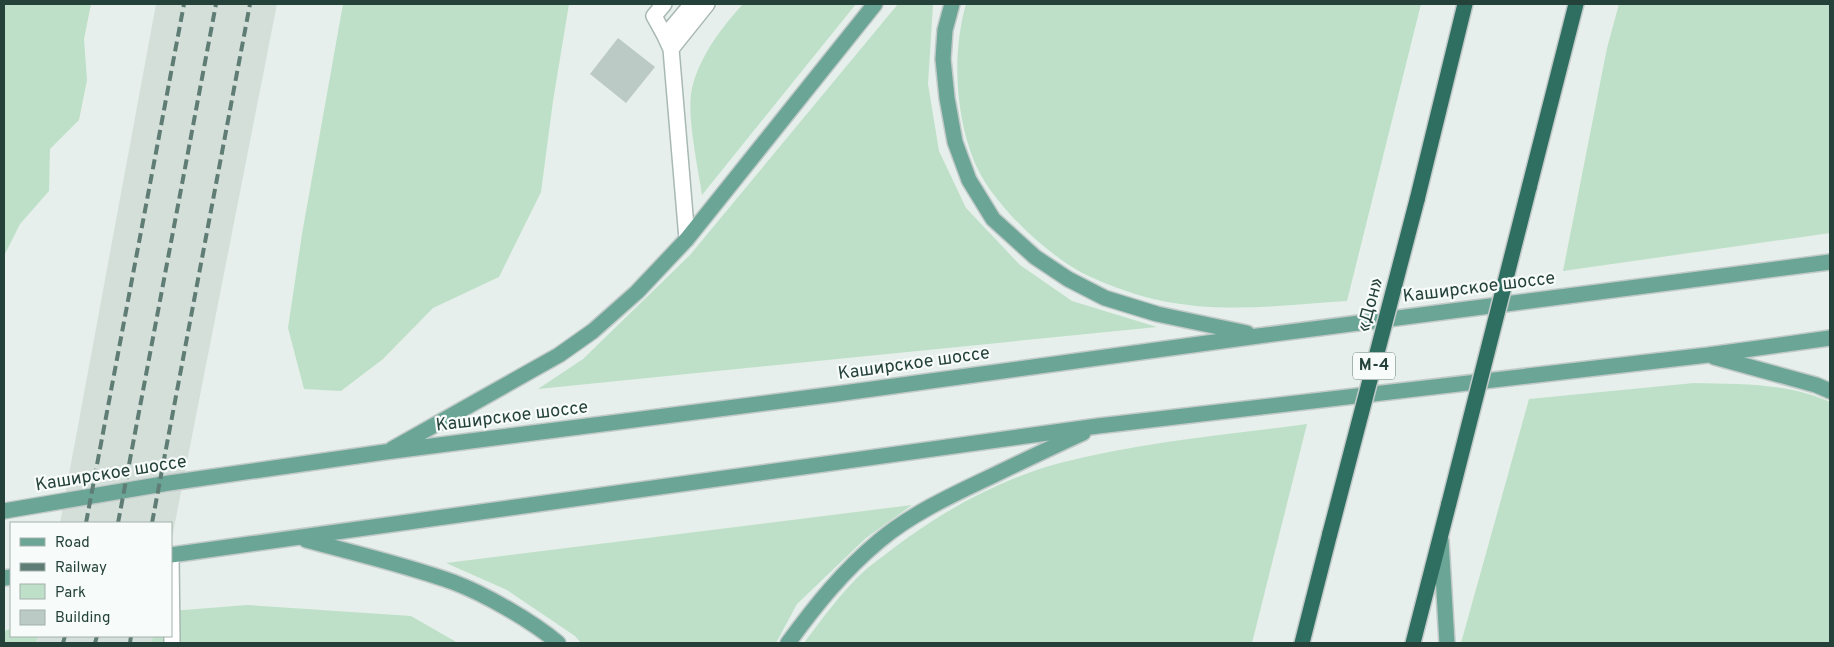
<svg xmlns="http://www.w3.org/2000/svg" width="1834" height="647" font-family="Overpass,sans-serif">
	<style>
		.built { fill: #d4dfda }
		.green { fill: #bfe0c8 }
		.building { fill: #bbcac4 }
		.lines { fill: none; stroke-linecap: round; stroke-linejoin: round }
		.minor-casing { stroke: #a8b8b2; stroke-width: 18 }
		.major-casing { stroke: #c2cac8; stroke-width: 18 }
		.highway-casing { stroke: #c2cac8; stroke-width: 18 }
		.minor { stroke: #fff; stroke-width: 15 }
		.major { stroke: #6aa596; stroke-width: 15 }
		.highway { stroke: #2f6f62; stroke-width: 15 }
		.rail { stroke: #5f7d75; stroke-width: 4; stroke-dasharray: 10 5; stroke-linecap: butt }
		.highway-bridge-casing { stroke: #c2cac8; stroke-width: 18; stroke-linecap: butt }
		.highway-bridge { stroke: #2f6f62; stroke-width: 15 }
		.labels { text-anchor: middle; dominant-baseline: central; stroke-width: 4.5; stroke-linejoin: round; paint-order: stroke }
		.shield { fill: #f7fbf9; stroke: #637a73; stroke-width: 1 }
		.shield-label { font-size: 16px; font-weight: bold; fill: #24423a }
		.street-label { font-size: 18px; fill: #24423a; stroke: #f7fbf9 }
	</style>
	<rect width="100%" height="100%" fill="#e6efeb"/>
	<path class="built" d="M 156,4 L 277,4 L 171,543 L 171,523 L 60,523 Z
		M 38,636 L 153,636 L 151,643 L 36,643 Z"/>
	<path class="green" d="M 4,4 L 91,4 L 84,39 L 87,80 L 79,120 L 50,149 L 49,191 L 20,224 L 4,256 Z
		M 343,4 L 569,4 L 553,101 L 541,192 L 499,277 L 433,308 L 383,359 L 341,391 L 304,389 L 288,328 L 302,234 Z
		M 743,4 L 856,4 L 702,195 C 698,167 686,114 692,88 C 700,56 721,28 743,4 Z
		M 898,4 L 933,4 L 928,84 L 939,151 L 966,208 L 1020,265 L 1072,301 L 1157,327 L 538,389 L 583,359 L 690,255 Z
		M 966,4 L 1421,4 L 1347,301 C 1285,305 1220,314 1158,300 C 1135,295 1098,282 1077,270 C 1040,248 990,201 974,161 C 955,113 952,53 966,4 Z
		M 1619,4 L 1830,4 L 1830,233 L 1563,271 L 1607,48 Z
		M 1694,383 C 1739,384 1788,383 1830,402 L 1830,643 L 1461,643 L 1529,399 Z
		M 1307,424 L 1252,643 L 804,643 C 822,619 840,594 862,573 C 869,566 878,560 886,554 C 935,515 999,479 1060,463 C 1141,442 1225,435 1307,424 Z
		M 912,505 L 866,538 L 797,604 L 776,643 L 581,643 L 575,636 L 507,590 L 446,563 Z
		M 247,605 L 411,616 L 458,643 L 151,643 L 153,636 L 171,636 L 171,611 Z
		M 11,629 L 11,636 L 38,636 L 36,643 L 4,643 L 4,631 Z"/>
	<path class="building" d="M 618,38 L 655,67 L 626,103 L 590,74 Z"/>
	<g class="lines">
		<defs>
			<path id="minor" d="M 664,4 L 654,16 L 665,36
				M 671,49 L 665,36 L 692,4
				M 687,239 L 671,49 L 707,4
				M 171,555 L 172,643"/>
			<path id="major" d="M 952,4 L 945,30 L 943,59 L 947,98 L 955,142 L 969,180 L 993,219 L 1035,257 L 1068,279 L 1105,298 L 1157,314 L 1247,333
				M 1714,357 L 1816,385 L 1830,391
				M 392,449 L 559,355 L 593,331 L 637,292 L 687,239 L 875,4
				M 4,511 L 169,483 L 385,452 L 836,394 L 1258,336 L 1830,262
				M 306,540 C 354,553 406,565 453,582 C 485,594 532,621 558,643
				M 1441,540 L 1447,643
				M 171,555 L 1098,426 L 1708,355 L 1830,338
				M 4,578 L 11,577
				M 788,643 C 815,606 843,571 879,541 C 911,514 952,495 990,477 C 1021,462 1052,447 1083,433"/>
			<path id="highway" d="M 1529,188 L 1576,4
				M 1417,200 L 1465,4
				M 1302,643 L 1330,533
				M 1413,643 L 1449,503"/>
		</defs>
		<use href="#minor" class="minor-casing"/>
		<use href="#major" class="major-casing"/>
		<use href="#highway" class="highway-casing"/>
		<use href="#minor" class="minor"/>
		<use href="#major" class="major"/>
		<use href="#highway" class="highway"/>
		<path class="rail" d="M 86,523 L 184,4
			M 118,523 L 216,4
			M 152,523 L 250,4
			M 63,643 L 65,636
			M 95,643 L 97,636
			M 130,643 L 131,636"/>
		<defs>
			<path id="highway-bridge" d="M 1449,503 L 1529,188
				M 1330,533 L 1417,200"/>
		</defs>
		<use href="#highway-bridge" class="highway-bridge-casing"/>
		<use href="#highway-bridge" class="highway-bridge"/>
	</g>
	<g class="labels">
		<rect class="shield" x="1353" y="352.5" width="42" height="27" rx="4"/>
		<g class="shield-label">
			<text x="1374" y="366">М-4</text>
		</g>
		<g class="street-label">
			<text transform="translate(1479 288) rotate(-7)">Каширское шоссе</text>
			<text transform="translate(1371 305) rotate(-75)">«Дон»</text>
			<text transform="translate(914 364) rotate(-8)">Каширское шоссе</text>
			<text transform="translate(512 417) rotate(-7)">Каширское шоссе</text>
			<text transform="translate(111 474) rotate(-9)">Каширское шоссе</text>
		</g>
	</g>
	<rect width="1834" height="647" fill="none" stroke="#24423a" stroke-width="10"/>
	<rect x="10" y="522" width="162" height="115" fill="#f7fbf9" stroke="#a3b1ad"/>
	<rect x="20" y="538" width="25" height="8" fill="#6aa596" stroke="#a3b1ad"/>
	<text x="55" y="547" font-size="15" fill="#24423a">Road</text>
	<rect x="20" y="563" width="25" height="8" fill="#5f7d75" stroke="#a3b1ad"/>
	<text x="55" y="572" font-size="15" fill="#24423a">Railway</text>
	<rect x="20" y="584" width="25" height="15" fill="#bfe0c8" stroke="#a3b1ad"/>
	<text x="55" y="597" font-size="15" fill="#24423a">Park</text>
	<rect x="20" y="610" width="25" height="15" fill="#bbcac4" stroke="#a3b1ad"/>
	<text x="55" y="622" font-size="15" fill="#24423a">Building</text>
</svg>
